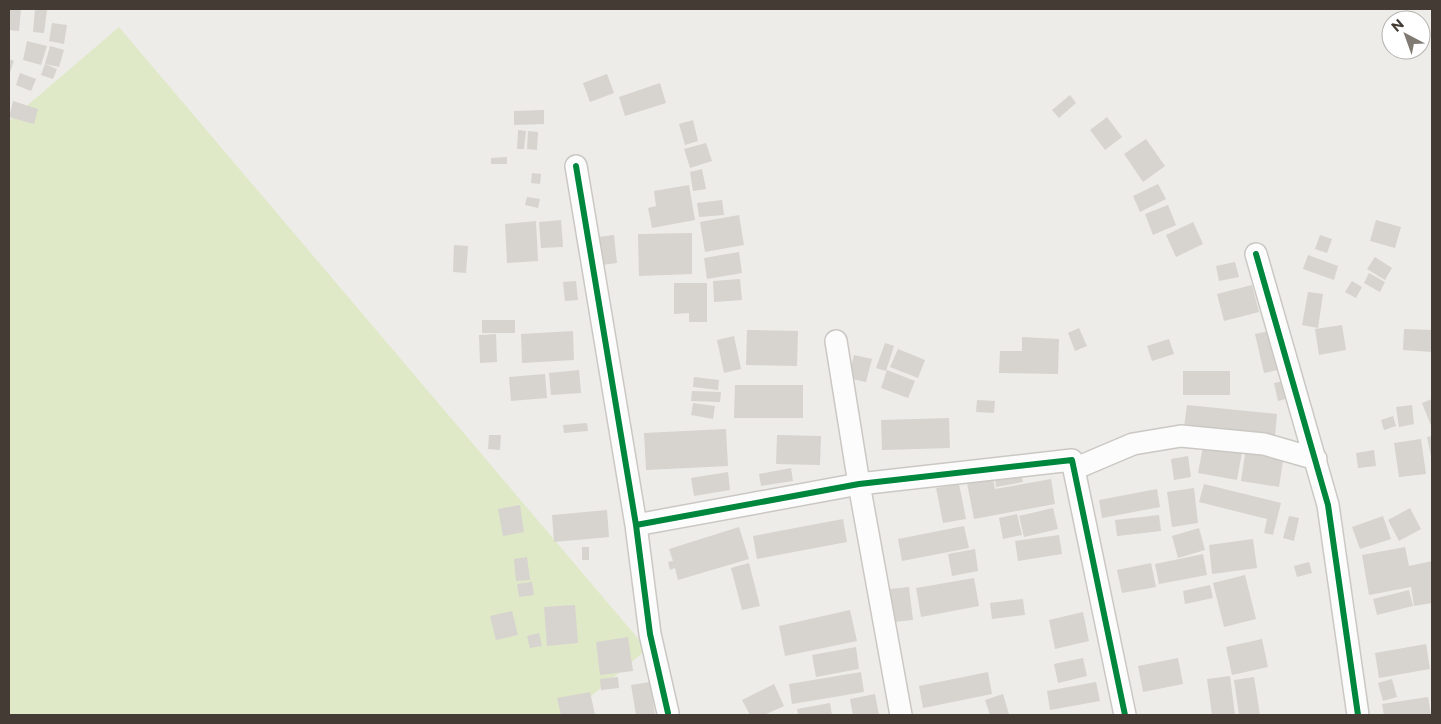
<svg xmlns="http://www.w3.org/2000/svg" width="1441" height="724" font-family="Montserrat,sans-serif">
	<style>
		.green { fill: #dfe9c8 }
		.building { fill: #d7d3cf }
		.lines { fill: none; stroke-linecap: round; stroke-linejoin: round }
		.minor-casing { stroke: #cbc8c4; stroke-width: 24 }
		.minor { stroke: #fcfcfc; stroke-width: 21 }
		.cycleway-casing { stroke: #fff; stroke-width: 9 }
		.cycleway { stroke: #00873e; stroke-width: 6 }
	</style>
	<rect width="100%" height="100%" fill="#eeece8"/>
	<path class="green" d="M 119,27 L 647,649 L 569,715 L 9,715 L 9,121 Z"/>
	<path class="building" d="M 9,9 L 21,9 L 19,31 L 9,30 Z
		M 35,9 L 47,10 L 44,33 L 33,32 Z
		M 52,23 L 67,25 L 64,44 L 49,41 Z
		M 27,41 L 47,46 L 41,65 L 23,60 Z
		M 50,46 L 64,50 L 59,67 L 45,64 Z
		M 9,59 L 14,61 L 9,75 Z
		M 45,64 L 57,69 L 53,79 L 41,75 Z
		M 20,73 L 36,79 L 31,91 L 16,85 Z
		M 607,74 L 614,93 L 590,102 L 583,83 Z
		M 660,83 L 666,103 L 625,116 L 619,97 Z
		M 1070,95 L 1076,103 L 1059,118 L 1052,110 Z
		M 13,101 L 38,109 L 34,124 L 9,117 Z
		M 544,110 L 544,124 L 514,125 L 514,111 Z
		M 1107,117 L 1122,137 L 1105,150 L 1090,130 Z
		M 693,120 L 698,141 L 685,145 L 679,124 Z
		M 518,130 L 526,131 L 524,149 L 517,149 Z
		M 528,131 L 538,132 L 537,150 L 527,149 Z
		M 1146,139 L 1165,166 L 1143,182 L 1124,154 Z
		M 706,143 L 712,161 L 690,168 L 684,149 Z
		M 507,157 L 507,164 L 491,164 L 491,158 Z
		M 702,169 L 706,189 L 693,191 L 690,172 Z
		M 532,173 L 541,174 L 540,184 L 531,183 Z
		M 1158,184 L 1166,199 L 1140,212 L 1133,196 Z
		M 689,185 L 695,220 L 652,228 L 648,208 L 656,206 L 654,191 Z
		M 527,197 L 540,199 L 538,208 L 525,205 Z
		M 722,200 L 724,215 L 699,217 L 697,203 Z
		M 1168,205 L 1176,225 L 1153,235 L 1145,214 Z
		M 739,215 L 744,245 L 705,252 L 700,222 Z
		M 561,220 L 563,247 L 541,248 L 539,222 Z
		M 1376,220 L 1401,227 L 1395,248 L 1370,241 Z
		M 536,221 L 538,261 L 507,263 L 505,224 Z
		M 1193,222 L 1203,244 L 1176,257 L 1166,235 Z
		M 692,233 L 692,274 L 639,276 L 638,234 Z
		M 614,235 L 617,263 L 602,265 L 598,237 Z
		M 1320,235 L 1332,239 L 1327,253 L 1315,249 Z
		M 454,245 L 468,246 L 466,273 L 453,272 Z
		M 739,252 L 742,273 L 707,279 L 704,258 Z
		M 1308,255 L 1338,266 L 1334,280 L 1303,269 Z
		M 1375,257 L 1392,268 L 1385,280 L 1367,269 Z
		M 1235,262 L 1239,277 L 1219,281 L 1216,266 Z
		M 1369,273 L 1385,282 L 1380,292 L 1364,283 Z
		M 740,279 L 742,300 L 714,302 L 713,281 Z
		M 576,281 L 578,300 L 565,301 L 563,282 Z
		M 1352,281 L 1362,287 L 1356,298 L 1345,292 Z
		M 674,283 L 707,283 L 707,322 L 689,322 L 689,313 L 674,314 Z
		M 1252,285 L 1259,312 L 1224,321 L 1217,294 Z
		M 1308,292 L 1323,294 L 1318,328 L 1302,325 Z
		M 482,320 L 515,320 L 515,333 L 482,333 Z
		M 1342,325 L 1346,350 L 1319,355 L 1315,329 Z
		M 1079,328 L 1087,346 L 1075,351 L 1068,333 Z
		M 1404,329 L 1432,330 L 1432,352 L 1403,350 Z
		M 747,330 L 798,331 L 797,366 L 746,365 Z
		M 1273,330 L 1282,369 L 1264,373 L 1255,334 Z
		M 573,331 L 574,360 L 522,363 L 521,334 Z
		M 496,334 L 497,362 L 480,363 L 479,335 Z
		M 734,336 L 741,369 L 724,373 L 717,340 Z
		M 1022,337 L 1059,339 L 1058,374 L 999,373 L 1000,351 L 1022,351 Z
		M 1169,339 L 1174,354 L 1152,361 L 1147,346 Z
		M 885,343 L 894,346 L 886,371 L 876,368 Z
		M 898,349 L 925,360 L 918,378 L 890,367 Z
		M 854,355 L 872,359 L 866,382 L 848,378 Z
		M 579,370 L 581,393 L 551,395 L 549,373 Z
		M 887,370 L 915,381 L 908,398 L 881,388 Z
		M 1183,371 L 1230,371 L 1230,395 L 1183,395 Z
		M 545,374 L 547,398 L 511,401 L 509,377 Z
		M 694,377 L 719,380 L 718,390 L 693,387 Z
		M 1289,380 L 1293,397 L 1278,401 L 1274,383 Z
		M 735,385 L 803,385 L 803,418 L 734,418 Z
		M 692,391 L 721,392 L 720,402 L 691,401 Z
		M 1432,399 L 1432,428 L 1422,403 Z
		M 977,400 L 995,401 L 994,413 L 976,412 Z
		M 693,403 L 715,406 L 713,419 L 691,415 Z
		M 1187,405 L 1277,414 L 1275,437 L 1184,427 Z
		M 1412,405 L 1414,424 L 1399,427 L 1396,407 Z
		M 1393,416 L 1396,426 L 1384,430 L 1381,420 Z
		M 949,418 L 950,448 L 882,450 L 881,420 Z
		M 587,423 L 588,431 L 564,433 L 563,425 Z
		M 726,429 L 728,466 L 646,470 L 644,433 Z
		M 489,435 L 501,435 L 500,450 L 488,449 Z
		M 777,435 L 821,436 L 820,465 L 776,464 Z
		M 1432,436 L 1432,456 L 1431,456 L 1427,437 Z
		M 1421,439 L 1426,474 L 1399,477 L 1394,443 Z
		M 1204,441 L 1243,447 L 1237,480 L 1198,473 Z
		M 1246,448 L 1284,454 L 1279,487 L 1241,481 Z
		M 1374,450 L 1376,466 L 1358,468 L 1356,453 Z
		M 1188,456 L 1191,477 L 1174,480 L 1171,459 Z
		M 791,468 L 793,481 L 761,486 L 759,474 Z
		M 728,472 L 730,490 L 694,496 L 691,478 Z
		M 1021,474 L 1023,482 L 996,487 L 995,478 Z
		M 993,478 L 995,489 L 1051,479 L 1055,504 L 974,519 L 967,483 Z
		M 959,484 L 966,519 L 943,523 L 936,488 Z
		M 1204,484 L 1281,503 L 1273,535 L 1264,533 L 1267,519 L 1199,502 Z
		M 1194,488 L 1198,523 L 1172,527 L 1167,492 Z
		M 1157,489 L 1160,507 L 1102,518 L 1099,500 Z
		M 520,505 L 524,532 L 503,536 L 498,509 Z
		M 1053,508 L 1058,529 L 1024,537 L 1019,516 Z
		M 1410,508 L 1421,529 L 1399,541 L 1388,520 Z
		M 607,510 L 609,537 L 554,542 L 552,515 Z
		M 1017,514 L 1022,535 L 1003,539 L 999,518 Z
		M 1159,515 L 1161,531 L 1117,536 L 1115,520 Z
		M 1289,516 L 1299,518 L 1294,541 L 1283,538 Z
		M 1383,516 L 1391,539 L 1360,549 L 1352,527 Z
		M 843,519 L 847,542 L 757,559 L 753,536 Z
		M 964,526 L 969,548 L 902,561 L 898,539 Z
		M 739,527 L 749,559 L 678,580 L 675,568 L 670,570 L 668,562 L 673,561 L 669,549 Z
		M 1199,528 L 1205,550 L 1178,558 L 1172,536 Z
		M 1059,535 L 1062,554 L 1018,561 L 1015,541 Z
		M 1253,539 L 1257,568 L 1212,574 L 1209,545 Z
		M 582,547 L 589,547 L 589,560 L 582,560 Z
		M 1405,547 L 1409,566 L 1432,561 L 1432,603 L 1414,606 L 1411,587 L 1369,595 L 1362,555 Z
		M 975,549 L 978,571 L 952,576 L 948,554 Z
		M 1203,554 L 1207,575 L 1159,584 L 1155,564 Z
		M 527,557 L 530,580 L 516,581 L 514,559 Z
		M 1309,562 L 1312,573 L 1297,577 L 1294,566 Z
		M 749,563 L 760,606 L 742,610 L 731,568 Z
		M 1151,563 L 1156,587 L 1122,593 L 1117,570 Z
		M 1245,575 L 1256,619 L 1224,627 L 1213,583 Z
		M 974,578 L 979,606 L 921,617 L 916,588 Z
		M 532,582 L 534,595 L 519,597 L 517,584 Z
		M 1210,585 L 1213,598 L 1185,604 L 1183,591 Z
		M 909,587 L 913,620 L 894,622 L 890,589 Z
		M 1409,590 L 1413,606 L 1377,615 L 1373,599 Z
		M 1023,599 L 1025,615 L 992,619 L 990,603 Z
		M 575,605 L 578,643 L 547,646 L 544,607 Z
		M 850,610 L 857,641 L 785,656 L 779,626 Z
		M 512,611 L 518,635 L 496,640 L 490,616 Z
		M 1083,612 L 1089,641 L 1055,649 L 1049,620 Z
		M 539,633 L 542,646 L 530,648 L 527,636 Z
		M 628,637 L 633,671 L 600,675 L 596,642 Z
		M 1262,639 L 1268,667 L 1232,675 L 1226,647 Z
		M 1426,644 L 1430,669 L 1379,678 L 1375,653 Z
		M 856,647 L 859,669 L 816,677 L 812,655 Z
		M 1083,658 L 1087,676 L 1058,683 L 1054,664 Z
		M 1178,658 L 1183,684 L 1143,692 L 1138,666 Z
		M 861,672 L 864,692 L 792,704 L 789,684 Z
		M 988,672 L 992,694 L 923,708 L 919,686 Z
		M 1230,676 L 1235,715 L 1212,715 L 1207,679 Z
		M 618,677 L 619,688 L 601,690 L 600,679 Z
		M 1254,677 L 1260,715 L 1239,715 L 1234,680 Z
		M 1392,679 L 1397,697 L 1383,701 L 1378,683 Z
		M 650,682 L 655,715 L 636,715 L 631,685 Z
		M 1096,682 L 1100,701 L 1050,710 L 1047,691 Z
		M 774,684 L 784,706 L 764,715 L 750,715 L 742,700 Z
		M 590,692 L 595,715 L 561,715 L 557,698 Z
		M 875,694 L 879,715 L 853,715 L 850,699 Z
		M 1003,694 L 1009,714 L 990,715 L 985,700 Z
		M 1428,697 L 1431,715 L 1384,715 L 1382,704 Z
		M 830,703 L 832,715 L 798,715 L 797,709 Z"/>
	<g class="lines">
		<defs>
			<path id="minor" d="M 576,166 L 636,525 L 650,634 L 668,713
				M 1256,254 L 1328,505 L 1358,715
				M 836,341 L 859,484 L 901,715
				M 1074,469 L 1133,444 L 1181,436 L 1264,444 L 1316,459
				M 636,525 L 859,484 L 1072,460 L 1125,715"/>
		</defs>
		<use href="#minor" class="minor-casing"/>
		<use href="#minor" class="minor"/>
		<defs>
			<path id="cycleway" d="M 576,166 L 636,525 L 650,634 L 668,713
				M 1256,254 L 1328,505 L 1358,715
				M 636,525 L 859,484 L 1072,460 L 1125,715"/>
		</defs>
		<use href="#cycleway" class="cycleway-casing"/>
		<use href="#cycleway" class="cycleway"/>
	</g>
	<rect width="1441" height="724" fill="none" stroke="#443c34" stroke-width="20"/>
	<g transform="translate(1406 35) rotate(319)"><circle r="24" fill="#ffffff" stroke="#b4b1ae"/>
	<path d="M0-4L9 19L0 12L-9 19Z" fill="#807a73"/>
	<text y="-8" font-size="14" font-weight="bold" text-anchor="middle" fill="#443c34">N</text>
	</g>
</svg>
